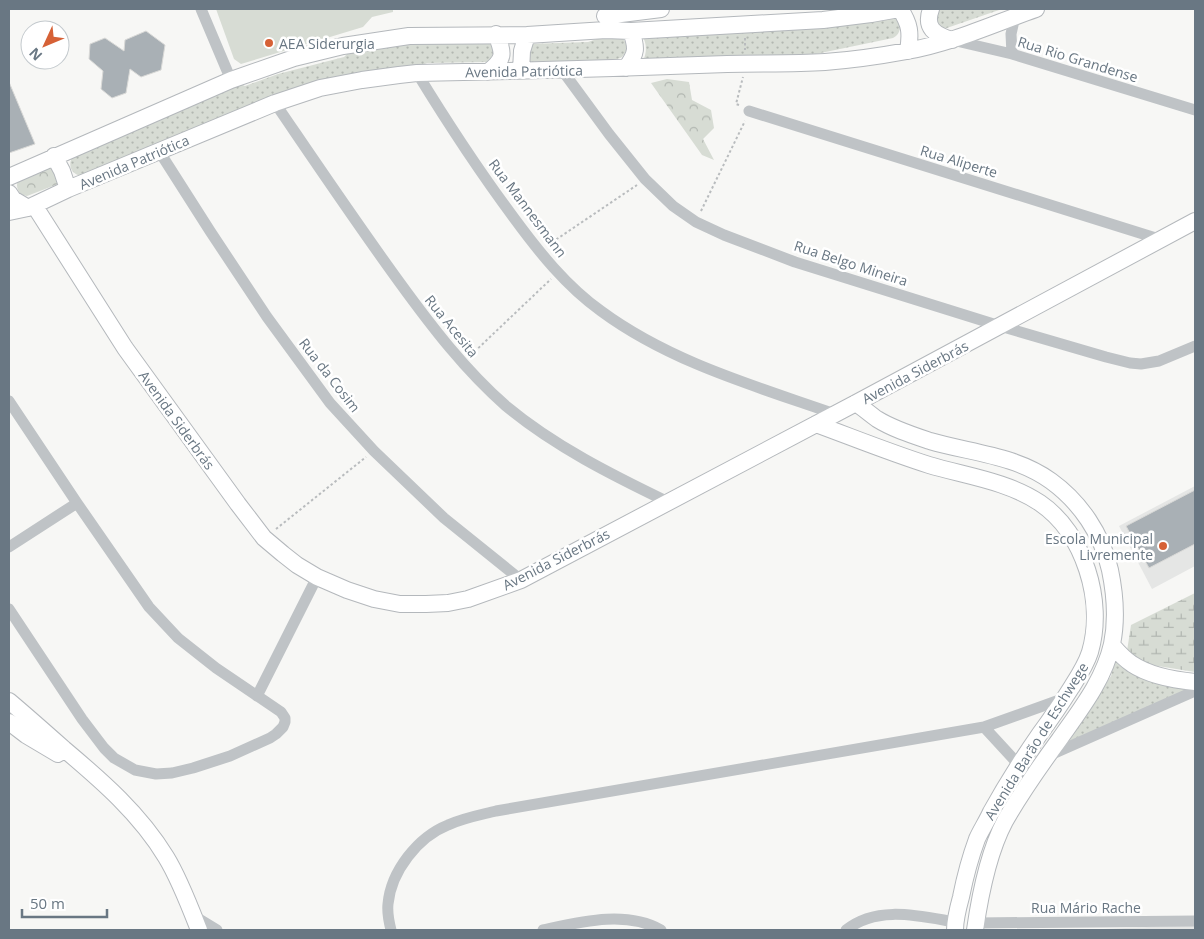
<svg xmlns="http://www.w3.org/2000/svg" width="1204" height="939" font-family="'Open Sans',sans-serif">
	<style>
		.built { fill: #e5e6e5 }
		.grass { fill: url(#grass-dots) }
		.wetland { fill: url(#wetland-marsh) }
		.park { fill: url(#park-crowns) }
		.garden { fill: #d7dcd4 }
		.building { fill: #a9b0b5; stroke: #d9d9d7 }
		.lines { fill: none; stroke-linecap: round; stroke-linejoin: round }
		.secondary-casing { stroke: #b4b8bc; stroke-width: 18 }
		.path { stroke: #b9bcbe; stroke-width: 2; stroke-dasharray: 2.5 2.5; stroke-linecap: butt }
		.street { stroke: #bfc3c6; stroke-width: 11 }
		.secondary { stroke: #fff; stroke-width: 16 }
		.poi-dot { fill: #d66136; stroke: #fff; stroke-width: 2 }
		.labels { text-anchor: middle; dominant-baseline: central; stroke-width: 5; stroke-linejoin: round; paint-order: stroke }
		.poi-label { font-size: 14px; fill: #697783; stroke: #fff; text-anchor: start }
		.street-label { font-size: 14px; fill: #697783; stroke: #fff }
	</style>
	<defs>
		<pattern id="grass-dots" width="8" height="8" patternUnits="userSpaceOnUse" patternTransform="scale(1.25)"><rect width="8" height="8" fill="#d7dcd4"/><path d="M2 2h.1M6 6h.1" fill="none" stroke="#b2b7b1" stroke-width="1.8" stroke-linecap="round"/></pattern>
		<pattern id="wetland-marsh" width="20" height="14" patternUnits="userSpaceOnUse" patternTransform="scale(1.25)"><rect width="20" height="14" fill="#d7dcd4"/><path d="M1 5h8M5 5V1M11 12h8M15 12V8" fill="none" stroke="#b2b7b1"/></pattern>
		<pattern id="park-crowns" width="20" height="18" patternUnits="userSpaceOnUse" patternTransform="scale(1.25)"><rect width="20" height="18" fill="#d7dcd4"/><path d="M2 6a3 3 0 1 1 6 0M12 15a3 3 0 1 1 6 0" fill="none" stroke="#b2b7b1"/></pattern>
	</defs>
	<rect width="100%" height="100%" fill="#f7f7f5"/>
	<path class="built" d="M 1195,486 L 1195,566 L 1152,589 L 1119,526 Z
		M 1195,925 L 1195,930 L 1103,930 L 1103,929 Z"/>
	<path class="grass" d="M 935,9 L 1002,9 L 941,30 L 928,16 Z
		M 894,16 C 902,23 902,33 893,38 L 811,55 L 742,59 L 643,61 C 647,52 647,44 642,35 Z
		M 621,36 C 627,42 629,51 622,57 C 613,64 544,63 528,63 L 529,44 L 588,42 L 600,38 Z
		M 491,43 L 494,53 L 490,60 L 487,62 L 427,63 L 415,68 L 355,76 L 81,176 C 71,174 68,166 72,157 L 239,83 L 245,86 L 278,74 L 344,57 L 354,47 L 389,44 Z
		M 1117,652 L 1194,687 L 1063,744 L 1111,676 Z"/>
	<path class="wetland" d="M 1195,593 L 1195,672 L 1139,663 L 1127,651 L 1131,625 Z"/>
	<path class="park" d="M 667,79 L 689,82 L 692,100 L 711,110 L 714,128 L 703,139 L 714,160 L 702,155 L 651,83 Z
		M 49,166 L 53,168 L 58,184 L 27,196 C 19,195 15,188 18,180 Z"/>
	<path class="garden" d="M 216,9 L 393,9 L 393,12 L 372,17 L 363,27 L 241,64 L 234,59 Z"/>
	<path class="building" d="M 146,31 L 165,45 L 161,70 L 141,77 L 130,69 L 126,93 L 112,98 L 101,89 L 103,71 L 89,59 L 90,44 L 105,38 L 124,51 L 125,40 Z
		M 9,82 L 35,144 L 9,153 Z
		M 1195,490 L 1195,544 L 1149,568 L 1126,526 Z"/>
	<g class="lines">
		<defs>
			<path id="secondary" d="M 900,9 C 910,24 911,33 908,51
				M 931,9 C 924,28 935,35 952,40
				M 605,16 L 661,9
				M 626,68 C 637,53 637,48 631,31
				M 521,71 L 522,51 L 527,35
				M 488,72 C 505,59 504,54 496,34
				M 54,156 L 62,171 L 68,189
				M 9,177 L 231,80 L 294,58 L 343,46 L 409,36 L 527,35 L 606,30 L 631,31 L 823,20 L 871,14 L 899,9
				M 9,193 L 13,199 L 28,208
				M 34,205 L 125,348 L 238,504 L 264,538 L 283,554 L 297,565 L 317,577 L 347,590 L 374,599 L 400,604 L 426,604 L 448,603 L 468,599 L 521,580 L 856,403 L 1195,221
				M 9,212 L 28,208 L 68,189 L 275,103 L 320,88 L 362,80 L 399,75 L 417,73 C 520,71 623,68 727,64 C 759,63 792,64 825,62 C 852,60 880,56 907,51 C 952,43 993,24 1036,9
				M 856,403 C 863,408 870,414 877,419 C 893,429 912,435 930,441 C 971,453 1015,455 1051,481 C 1080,502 1102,534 1110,570 C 1115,594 1117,620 1112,644 C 1104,680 1080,710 1059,740 C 1040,766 1021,793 1005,821 C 988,853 980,895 975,930
				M 816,424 C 854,438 891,453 929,465 C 966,476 1007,481 1040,503 C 1084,533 1105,601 1090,652 C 1086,665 1078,677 1071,688 C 1061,704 1050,720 1039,735 C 1021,761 1006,785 991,812 C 987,821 981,830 977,839 C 970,858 965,877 961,897 C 958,908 955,919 955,930
				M 1112,645 C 1118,652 1124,659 1132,664 C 1150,676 1174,680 1195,682
				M 9,701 C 28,717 46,733 64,749 C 102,781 140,814 166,857 C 179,878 190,907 199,930
				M 9,722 L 26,735 L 58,754"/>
		</defs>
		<use href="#secondary" class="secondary-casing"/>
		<path class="path" d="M 745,38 L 745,50
			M 739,105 L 736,104 L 743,77
			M 701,211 L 745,121
			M 548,245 L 637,185
			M 471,355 L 551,279
			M 276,529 L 366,457"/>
		<path class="street" d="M 201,9 L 231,80
			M 952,40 L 1012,54 L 1195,110
			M 1012,54 L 1011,34 L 1015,16
			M 562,70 L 609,134 L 645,179 L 673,206 L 696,222 L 724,235 L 795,262 L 1000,326 L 1106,357 L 1130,363 L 1141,364 L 1159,361 L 1195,346
			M 417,73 C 447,122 479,171 514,218 C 539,252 566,286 601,311 C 670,362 755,386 835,414
			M 275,103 C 316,163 357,224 400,283 C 432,327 465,370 506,406 C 554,446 612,475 668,502
			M 749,111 L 1159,239
			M 159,151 L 210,231 L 267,317 L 330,403 L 374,451 L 444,518 L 521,580
			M 9,401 L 77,503 L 149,607 L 178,638 L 216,668 L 281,712 L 285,718 L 285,722 L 283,727 L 276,734 L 270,738 L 230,756 L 193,768 L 172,773 L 156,774 L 135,770 L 114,758 L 104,748 L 82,719 L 9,609
			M 9,547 L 77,503
			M 257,696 L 317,577
			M 1048,756 L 1195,691
			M 1018,764 L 984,727 L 1065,698
			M 194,916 L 217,930
			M 976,923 L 1195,921
			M 391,930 C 389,922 387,913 388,904 C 391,871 418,837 448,825 C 463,818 480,815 496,811 L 984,727
			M 543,930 C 580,922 626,910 661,930
			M 846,930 C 877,905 919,916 955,922"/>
		<use href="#secondary" class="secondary"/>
	</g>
	<g class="poi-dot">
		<circle cx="269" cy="43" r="5"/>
		<circle cx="1163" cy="546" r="5"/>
	</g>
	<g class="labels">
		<g class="poi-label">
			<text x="279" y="43">AEA Siderurgia</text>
			<text x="1153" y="538" text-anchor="end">Escola Municipal<tspan x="1153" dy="16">Livremente</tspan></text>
		</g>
		<g class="street-label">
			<text transform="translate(1078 59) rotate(17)">Rua Rio Grandense</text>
			<text transform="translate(524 71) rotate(-1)">Avenida Patriótica</text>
			<text transform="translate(959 161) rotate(17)">Rua Aliperte</text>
			<text transform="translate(134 162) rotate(-23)">Avenida Patriótica</text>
			<text transform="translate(528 208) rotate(53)">Rua Mannesmann</text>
			<text transform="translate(851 263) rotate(18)">Rua Belgo Mineira</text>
			<text transform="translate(452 326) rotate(51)">Rua Acesita</text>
			<text transform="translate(915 372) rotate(-28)">Avenida Siderbrás</text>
			<text transform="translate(330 375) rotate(52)">Rua da Cosim</text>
			<text transform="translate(177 420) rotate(54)">Avenida Siderbrás</text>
			<text transform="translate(556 559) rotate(-27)">Avenida Siderbrás</text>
			<text transform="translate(1036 741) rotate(-58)">Avenida Barão de Eschwege</text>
			<text x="1086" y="907">Rua Mário Rache</text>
		</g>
	</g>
	<rect width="1204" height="939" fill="none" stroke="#697783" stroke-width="20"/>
	<g transform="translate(45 45) rotate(226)"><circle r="24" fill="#ffffff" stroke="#c3c9cd"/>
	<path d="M0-4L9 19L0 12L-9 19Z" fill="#d66136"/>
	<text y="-8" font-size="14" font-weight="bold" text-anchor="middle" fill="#697783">N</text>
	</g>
	<path d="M22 909v8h85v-8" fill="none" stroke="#697783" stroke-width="2.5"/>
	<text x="30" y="909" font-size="15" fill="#697783" stroke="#ffffff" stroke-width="4" paint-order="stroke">50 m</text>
</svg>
